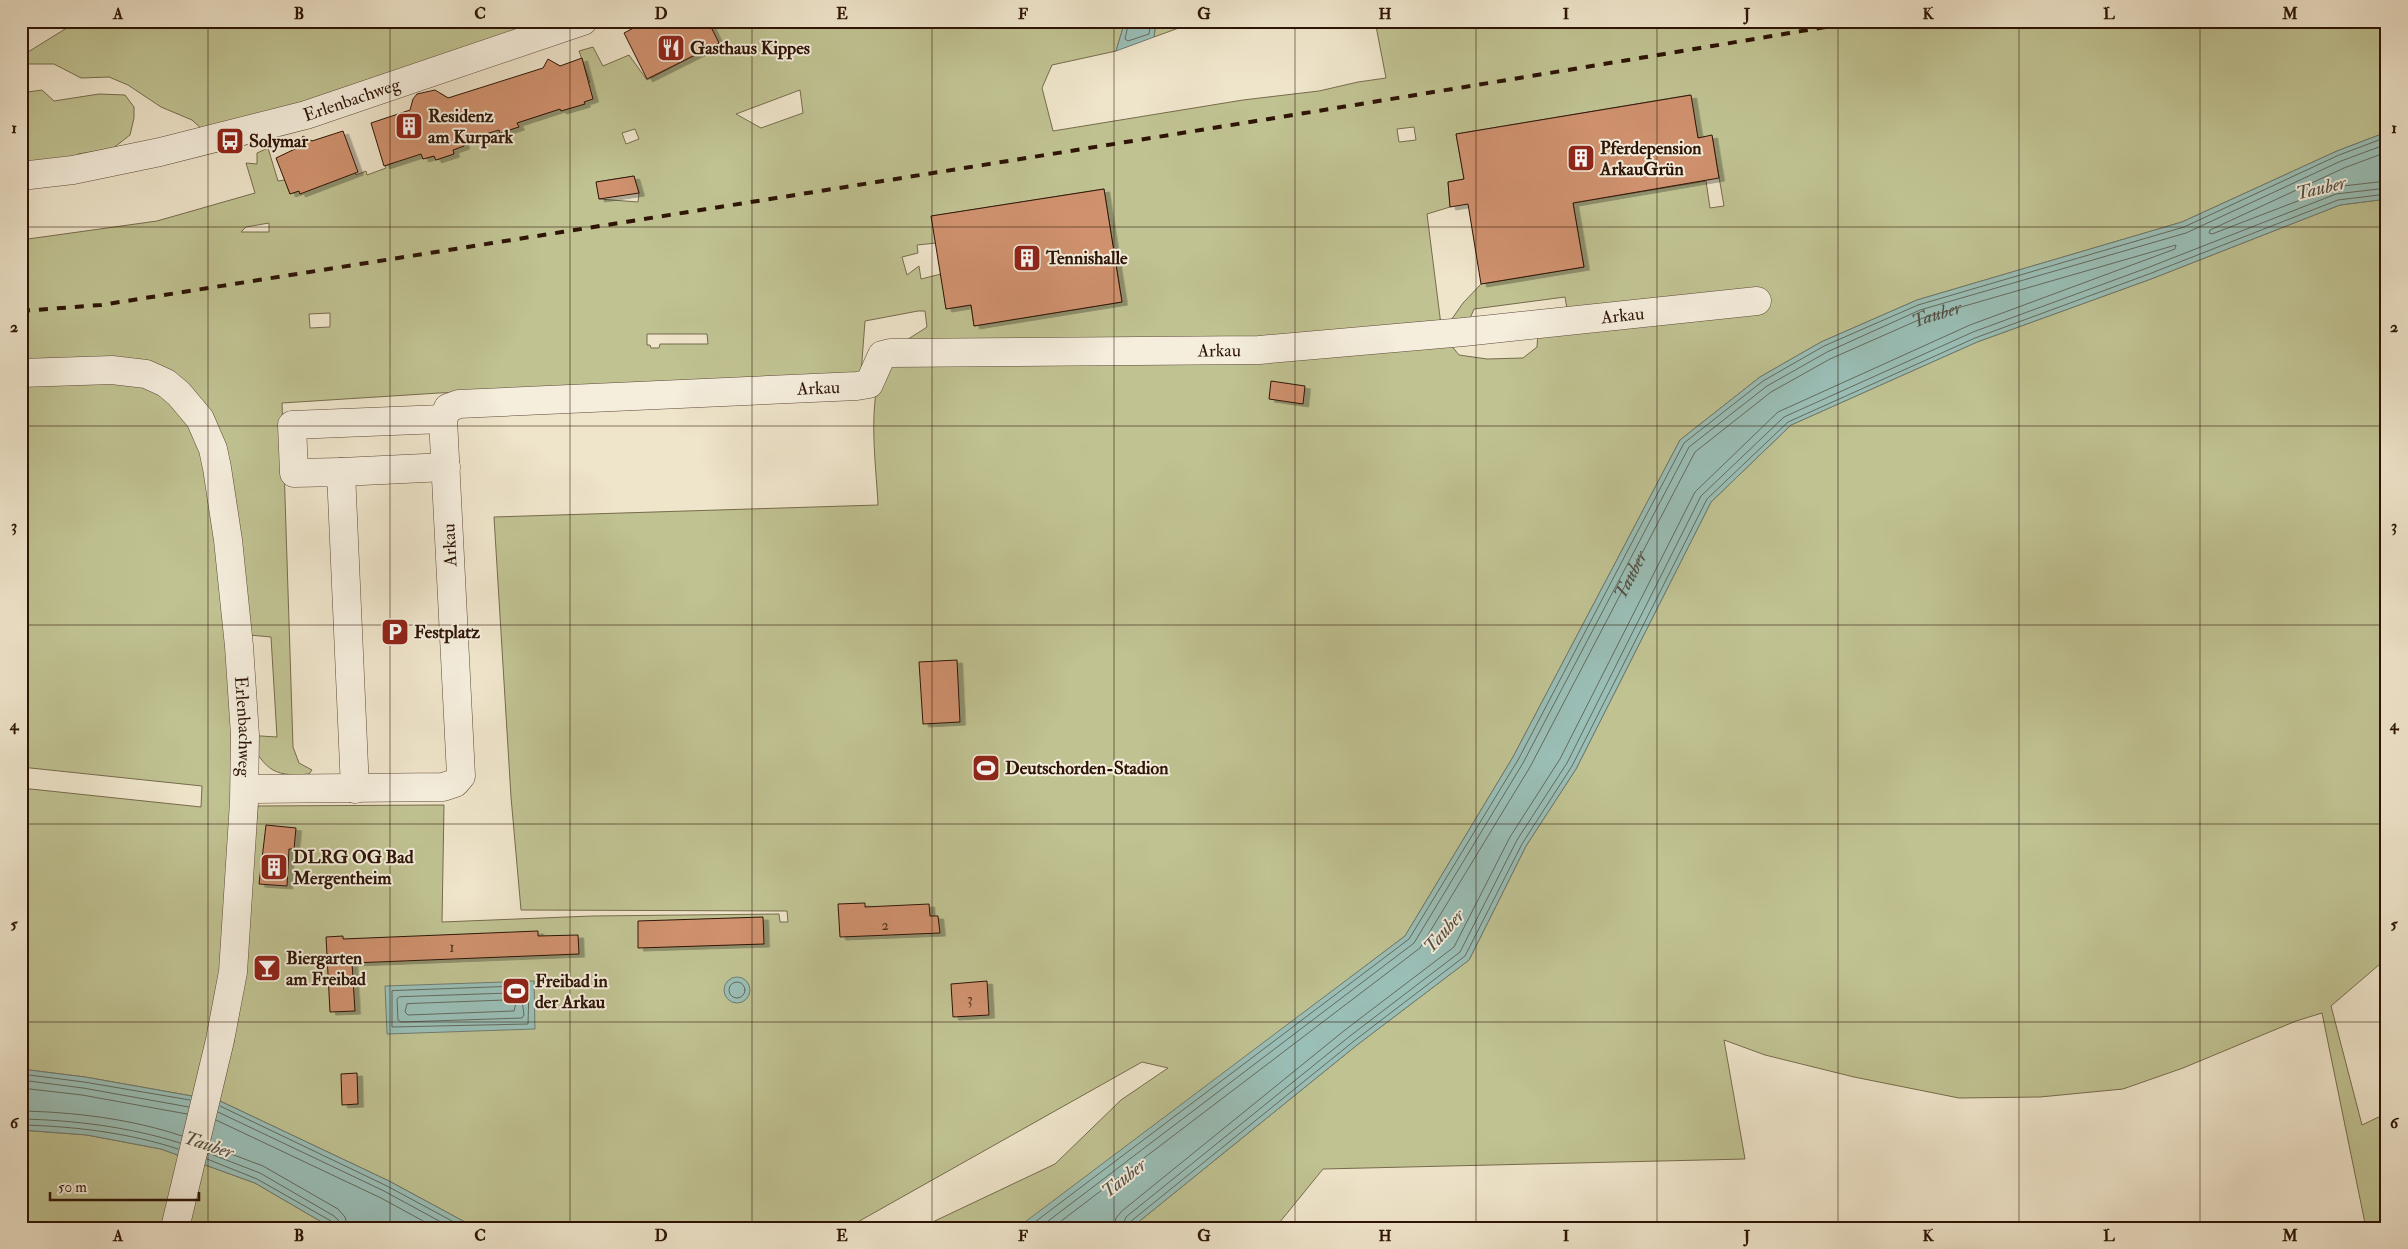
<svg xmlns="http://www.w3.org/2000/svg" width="2408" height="1249" font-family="'IM FELL Double Pica',serif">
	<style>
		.green { fill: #c0c292; stroke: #776b4c; fill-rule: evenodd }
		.water { fill: #9abfb7; stroke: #6f7b70 }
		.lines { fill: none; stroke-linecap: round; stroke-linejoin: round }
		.shore { stroke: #646a5e; stroke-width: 1 }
		.building { fill: #cf916e; stroke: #2e1406; filter: url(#shadow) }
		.minor-casing { stroke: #5e4837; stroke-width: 29 }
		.minor { stroke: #f5eedd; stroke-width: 28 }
		.rail { stroke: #2e1406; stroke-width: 4; stroke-dasharray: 9 9; stroke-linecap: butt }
		.grid { fill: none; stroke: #2e1406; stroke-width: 1; stroke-opacity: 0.55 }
		.labels { text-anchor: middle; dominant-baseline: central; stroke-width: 4; stroke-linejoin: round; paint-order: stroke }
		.number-label { font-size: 15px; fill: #563320 }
		.poi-label { font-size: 18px; font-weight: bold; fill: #2e1406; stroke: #f5eedd; text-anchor: start }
		.street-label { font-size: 18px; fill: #2e1406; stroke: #f5eedd }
		.water-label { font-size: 19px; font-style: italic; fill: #545044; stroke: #f5eedd }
		.neatline { fill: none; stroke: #2e1406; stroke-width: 2 }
		.grid-label { font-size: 16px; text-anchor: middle; font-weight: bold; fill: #2e1406 }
	</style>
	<defs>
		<filter id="shadow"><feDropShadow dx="5.5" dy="3" stdDeviation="0" flood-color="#0004"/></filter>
	</defs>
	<rect width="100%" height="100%" fill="#efe5cb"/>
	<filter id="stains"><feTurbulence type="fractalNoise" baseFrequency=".004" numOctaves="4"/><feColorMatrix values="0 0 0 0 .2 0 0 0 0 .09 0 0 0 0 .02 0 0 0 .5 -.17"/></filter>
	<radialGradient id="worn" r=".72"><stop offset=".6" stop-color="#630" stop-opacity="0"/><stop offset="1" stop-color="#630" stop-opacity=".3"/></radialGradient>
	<path class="green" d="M 78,21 L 565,21 L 560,30 L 204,131 L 192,120 L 161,107 L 128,85 L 109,77 L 81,78 L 54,64 L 27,64 L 28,52 Z
		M 708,21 L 1000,21 L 1001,27 L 1020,21 L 1125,21 L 1116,51 L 1052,65 L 1042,88 L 1053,131 L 1243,100 L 1319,91 L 1358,82 L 1386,78 L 1375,21 L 2387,21 L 2387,132 L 2337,151 L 2182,222 L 1917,300 L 1821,342 L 1760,377 L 1680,440 L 1513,757 L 1405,936 L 1030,1221 L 1017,1228 L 920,1228 L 1055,1164 L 1121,1100 L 1168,1068 L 1142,1062 L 847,1228 L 476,1228 L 389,1181 L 220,1101 L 85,1077 L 21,1069 L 21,788 L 201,807 L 202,786 L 21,767 L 21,240 L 157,221 L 255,193 L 246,163 L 257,164 L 257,153 L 268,148 L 278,181 L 285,180 L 290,194 L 299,191 L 350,159 L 356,175 L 366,171 L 367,175 L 386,168 L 385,166 L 396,162 L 415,138 L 423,159 L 434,156 L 436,160 L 454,154 L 453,150 L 464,146 L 457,126 L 499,130 L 501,133 L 518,127 L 517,123 L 560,109 L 561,111 L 584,104 L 587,83 L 590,82 L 579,51 L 593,47 L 603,66 L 629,55 L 647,80 L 718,43 ZM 800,90 L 803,113 L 761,128 L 736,114 ZM 1690,95 L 1698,138 L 1712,136 L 1724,206 L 1710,208 L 1706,181 L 1573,203 L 1584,267 L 1481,284 L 1463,303 L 1442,333 L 1427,214 L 1450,207 L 1448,182 L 1464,179 L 1456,134 ZM 1414,127 L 1416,140 L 1399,142 L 1397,129 ZM 635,129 L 639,139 L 626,144 L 622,133 ZM 634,176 L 639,193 L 638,202 L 599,199 L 597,182 ZM 1104,189 L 1122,302 L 974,326 L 971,305 L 946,309 L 941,274 L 921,279 L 919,266 L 907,275 L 902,257 L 918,253 L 917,245 L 936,243 L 932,216 ZM 269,223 L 269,232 L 241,232 L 246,227 ZM 1565,297 L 1569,320 L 1538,332 L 1537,347 L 1523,358 L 1487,359 L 1459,355 L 1442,334 L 1464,332 L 1474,309 ZM 918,311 L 925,311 L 927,327 C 917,334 895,346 889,354 C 865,393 876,460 878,505 L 494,517 L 511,797 L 521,910 L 787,911 L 788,922 L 780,922 L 779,914 L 592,916 L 442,922 L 444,805 L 258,806 L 234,1043 L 220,1040 L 246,736 C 265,766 269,778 309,774 L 312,770 L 299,763 L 293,747 L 282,403 L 439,393 L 668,384 L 861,374 L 865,321 ZM 330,313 L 330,327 L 310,328 L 309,314 ZM 647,334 L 707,334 L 708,344 L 660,344 L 659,348 L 651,348 L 650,345 L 647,345 ZM 238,634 L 271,637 L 277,737 L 245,735 Z
		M 1156,21 L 1198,21 L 1154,37 Z
		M 42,90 L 54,101 L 99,94 L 125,95 L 134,107 L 134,118 L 130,135 L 112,149 L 78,154 L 73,170 L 21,176 L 21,93 Z
		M 2387,199 L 2387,958 L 2331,1006 L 2362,1125 L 2387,1113 L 2387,1228 L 2366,1228 L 2322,1013 L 2296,1021 L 2183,1068 L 2123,1089 L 2040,1097 L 1959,1098 L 1854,1077 L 1765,1055 L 1724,1040 L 1745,1159 L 1323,1169 L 1275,1228 L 1131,1228 L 1357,1045 L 1469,960 L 1526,846 L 1576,769 L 1711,502 L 1791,425 L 1977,342 L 2151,279 L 2340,205 Z
		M 21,1130 L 87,1135 L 161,1149 L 255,1183 L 332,1228 L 21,1228 Z"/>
	<path class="water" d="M 1125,21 L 1156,21 L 1154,37 L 1116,51 Z
		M 2387,132 L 2387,199 L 2340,205 L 2151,279 L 1977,342 L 1791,425 L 1711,502 L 1576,769 L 1526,846 L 1469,960 L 1357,1045 L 1131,1228 L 1017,1228 L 1405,936 L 1513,757 L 1680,440 L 1760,377 L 1821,342 L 1917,300 L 2182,222 L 2337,151 Z
		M724 990a13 13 0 1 1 26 0a13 13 0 1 1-26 0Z
		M 534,981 L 535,1029 L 387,1034 L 385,986 Z
		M 21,1069 L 85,1077 L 220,1101 L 389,1181 L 476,1228 L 332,1228 L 255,1183 L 161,1149 L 87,1135 L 21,1130 Z"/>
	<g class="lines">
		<g class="shore">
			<path d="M 1129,21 L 1125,39 L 1128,41 L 1149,34 L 1151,21"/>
			<path d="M 2387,152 L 2344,168 L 2210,230 L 2209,233 L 2212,234 L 2334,187 L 2387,181"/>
			<circle cx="737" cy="990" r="8"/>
			<path d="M 527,986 L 529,989 L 528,1024 L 392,1027 L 392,991 Z"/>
			<path d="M 521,993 L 524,1015 L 522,1018 L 401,1022 L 398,1020 L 397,999 L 399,997 Z"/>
			<path d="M 513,1000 L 516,1003 L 514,1011 L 408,1015 L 405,1012 L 407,1004 Z"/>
			<path d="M 21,1074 L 84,1082 L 190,1100"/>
			<path d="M 21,1080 L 83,1088 L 189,1107"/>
			<path d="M 21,1088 L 82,1095 L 187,1114"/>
			<path d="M 220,1106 L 387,1186 L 465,1228"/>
			<path d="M 21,1111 C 74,1112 132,1119 182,1136"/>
			<path d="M 218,1112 L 384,1191 L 452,1228"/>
			<path d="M 21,1119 C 73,1120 130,1127 180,1143"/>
			<path d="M 216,1120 L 381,1198 L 436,1228"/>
			<path d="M 21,1125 C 73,1126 130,1133 178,1149"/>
			<path d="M 210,1146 L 263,1166 L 338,1209 L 345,1217 L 348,1228"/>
			<path d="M 208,1153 L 260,1173 L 334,1216 L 339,1221 L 340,1228"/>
			<path d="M 207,1159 L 257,1179 L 331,1221 L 334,1228"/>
			<path d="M 1027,1228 L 1409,939 L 1518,760 L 1684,443 L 1763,381 L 1824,346 L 1918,305 L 2184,227 L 2339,155 L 2387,137"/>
			<path d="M 1039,1228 L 1414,943 L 1523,763 L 1689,447 L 1767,386 L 1827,352 L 1920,310 L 2186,233 L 2341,161 L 2387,144"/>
			<path id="s1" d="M 1052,1228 L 1420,948 L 1530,767 L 1695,452 L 1771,392 L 1830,359 L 1923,318 L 2176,245 L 2175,249 L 1970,325 L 1778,412 L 1695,492 L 1560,759 L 1510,837 L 1454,947 L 1345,1030 L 1122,1211 L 1116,1218 L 1114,1228"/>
			<path d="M 1122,1228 L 1126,1217 L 1350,1036 L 1460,952 L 1517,840 L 1567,763 L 1701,496 L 1784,417 L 1973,332 L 2147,268 L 2336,194 L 2387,188"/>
			<path d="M 1128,1228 L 1130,1222 L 1354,1041 L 1465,956 L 1522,844 L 1572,766 L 1707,499 L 1788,422 L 1975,338 L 2149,274 L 2338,200 L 2387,194"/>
		</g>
	</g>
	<path class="building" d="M 647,21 L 708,21 L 719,43 L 647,79 L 624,33 Z
		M 582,58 L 593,99 L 584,102 L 585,104 L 561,111 L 560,109 L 517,123 L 519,127 L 500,133 L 499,130 L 463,141 L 464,146 L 453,150 L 454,154 L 436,160 L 434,156 L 423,159 L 421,154 L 384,166 L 371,123 L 410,110 L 413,99 L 417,94 L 435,90 L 448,98 L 543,68 L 548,59 L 560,66 Z
		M 1691,95 L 1698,138 L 1712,135 L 1719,178 L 1573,203 L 1584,267 L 1481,284 L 1468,204 L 1450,207 L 1448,182 L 1464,179 L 1456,134 Z
		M 343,131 L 358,172 L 300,194 L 299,191 L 290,194 L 276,158 L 297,148 L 303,136 L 312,141 Z
		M 634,176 L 639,193 L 599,199 L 596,182 Z
		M 1104,189 L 1122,302 L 974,326 L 971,305 L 946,309 L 931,216 Z
		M 1271,381 L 1305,386 L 1303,404 L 1269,399 Z
		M 957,660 L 960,722 L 923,724 L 919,662 Z
		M 266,825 L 296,828 L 294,849 L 289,849 L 287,886 L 259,884 Z
		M 865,903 L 865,907 L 929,904 L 930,916 L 938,916 L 940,933 L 840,937 L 838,904 Z
		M 763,917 L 764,944 L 638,948 L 638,921 Z
		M 538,931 L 538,936 L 578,935 L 579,954 L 352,963 L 355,1011 L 330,1012 L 326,937 L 343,936 L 343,939 Z
		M 987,981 L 989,1015 L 953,1017 L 951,984 Z
		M 357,1073 L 358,1104 L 342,1105 L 341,1074 Z"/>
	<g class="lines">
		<defs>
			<g id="minor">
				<path id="s2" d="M 21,176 L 73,170 L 160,152 L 306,115 L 583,21"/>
				<path id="s3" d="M 21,373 L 112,370 L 146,374 L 166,383 L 179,394 L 200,419 L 213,449 L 217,468 L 228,540 L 239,646 L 245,735 L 244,802 L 233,972 L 220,1040 L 175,1228"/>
				<path d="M 341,472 L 446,467"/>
				<path id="s4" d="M 245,789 L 443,787 L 455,783 L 461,776 L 443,419 L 448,408 L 459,404 L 857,386 L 869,384 L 882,355 L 890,353 L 1259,350 L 1464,332 L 1757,301"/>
				<path d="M 355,789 L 341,472 L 294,473 L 292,425 L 443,419"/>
			</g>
		</defs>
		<use href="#minor" class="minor-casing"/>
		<use href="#minor" class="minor"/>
		<path class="rail" d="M 21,311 L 101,305 C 688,212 1275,120 1861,21"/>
	</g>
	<path class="grid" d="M 208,21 L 208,1228M 390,21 L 390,1228M 570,21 L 570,1228M 752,21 L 752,1228M 932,21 L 932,1228M 1114,21 L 1114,1228M 1295,21 L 1295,1228M 1476,21 L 1476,1228M 1657,21 L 1657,1228M 1838,21 L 1838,1228M 2019,21 L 2019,1228M 2200,21 L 2200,1228M 21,227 L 2387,227M 21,426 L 2387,426M 21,625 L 2387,625M 21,824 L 2387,824M 21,1022 L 2387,1022"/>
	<defs>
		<symbol id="restaurant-square" viewBox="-11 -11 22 22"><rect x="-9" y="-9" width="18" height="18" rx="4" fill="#8f2418" stroke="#f5eedd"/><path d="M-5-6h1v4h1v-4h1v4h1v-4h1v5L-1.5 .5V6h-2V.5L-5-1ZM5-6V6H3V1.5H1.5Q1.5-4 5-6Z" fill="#fff"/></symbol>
		<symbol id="building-square" viewBox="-11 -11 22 22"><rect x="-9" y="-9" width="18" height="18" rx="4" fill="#8f2418" stroke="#f5eedd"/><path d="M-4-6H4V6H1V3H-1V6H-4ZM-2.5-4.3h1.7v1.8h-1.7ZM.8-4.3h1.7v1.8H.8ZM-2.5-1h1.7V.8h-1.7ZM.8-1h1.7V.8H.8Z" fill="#fff"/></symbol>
		<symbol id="bus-square" viewBox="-11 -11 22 22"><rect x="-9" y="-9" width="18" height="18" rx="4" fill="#8f2418" stroke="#f5eedd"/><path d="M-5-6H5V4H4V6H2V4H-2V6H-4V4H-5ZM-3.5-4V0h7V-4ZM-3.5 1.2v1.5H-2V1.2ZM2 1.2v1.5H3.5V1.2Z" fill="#fff"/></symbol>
		<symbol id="parking-square" viewBox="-11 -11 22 22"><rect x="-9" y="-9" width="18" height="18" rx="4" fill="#8f2418" stroke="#f5eedd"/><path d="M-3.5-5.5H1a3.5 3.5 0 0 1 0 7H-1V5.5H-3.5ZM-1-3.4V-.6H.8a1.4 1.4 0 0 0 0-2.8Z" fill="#fff"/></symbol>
		<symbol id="stadium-square" viewBox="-11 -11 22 22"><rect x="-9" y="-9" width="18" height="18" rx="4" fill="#8f2418" stroke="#f5eedd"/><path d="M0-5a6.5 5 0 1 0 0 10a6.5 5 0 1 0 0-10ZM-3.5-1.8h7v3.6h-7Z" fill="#fff"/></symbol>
		<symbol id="bar-square" viewBox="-11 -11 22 22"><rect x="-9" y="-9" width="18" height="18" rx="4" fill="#8f2418" stroke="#f5eedd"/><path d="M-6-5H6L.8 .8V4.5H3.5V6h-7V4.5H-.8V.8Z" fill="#fff"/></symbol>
	</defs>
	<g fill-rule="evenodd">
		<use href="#restaurant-square" x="655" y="32" width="32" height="32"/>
		<use href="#building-square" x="393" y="110" width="32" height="32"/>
		<use href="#bus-square" x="214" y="125" width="32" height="32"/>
		<use href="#building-square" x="1565" y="142" width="32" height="32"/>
		<use href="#building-square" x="1011" y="242" width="32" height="32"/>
		<use href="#parking-square" x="379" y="616" width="32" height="32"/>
		<use href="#stadium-square" x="970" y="752" width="32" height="32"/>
		<use href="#building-square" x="258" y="851" width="32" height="32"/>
		<use href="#bar-square" x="251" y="952" width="32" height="32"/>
		<use href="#stadium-square" x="500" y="975" width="32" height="32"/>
	</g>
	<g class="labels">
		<g class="number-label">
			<text x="885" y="925">2</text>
			<text x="452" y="947">1</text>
			<text x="970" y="999">3</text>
		</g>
		<g class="poi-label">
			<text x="690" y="48">Gasthaus Kippes</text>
			<text x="428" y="116">Residenz<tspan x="428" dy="21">am Kurpark</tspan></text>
			<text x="249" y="141">Solymar</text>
			<text x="1600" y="148">Pferdepension<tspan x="1600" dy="21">ArkauGrün</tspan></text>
			<text x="1046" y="258">Tennishalle</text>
			<text x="414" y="632">Festplatz</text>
			<text x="1005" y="768">Deutschorden-Stadion</text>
			<text x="293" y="857">DLRG OG Bad<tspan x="293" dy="21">Mergentheim</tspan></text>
			<text x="286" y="958">Biergarten<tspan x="286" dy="21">am Freibad</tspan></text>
			<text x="535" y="981">Freibad in<tspan x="535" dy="21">der Arkau</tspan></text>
		</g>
		<g class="street-label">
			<text stroke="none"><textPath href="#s2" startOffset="340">Erlenbachweg</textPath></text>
			<text stroke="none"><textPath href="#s4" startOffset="1786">Arkau</textPath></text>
			<text stroke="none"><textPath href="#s4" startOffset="1381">Arkau</textPath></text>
			<text stroke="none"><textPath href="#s4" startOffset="961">Arkau</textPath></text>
			<text transform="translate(450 545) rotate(-93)">Arkau</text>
			<text stroke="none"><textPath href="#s3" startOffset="509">Erlenbachweg</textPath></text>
		</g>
		<g class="water-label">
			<text transform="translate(2321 188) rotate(-13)">Tauber</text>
			<text stroke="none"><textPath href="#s1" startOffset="1310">Tauber</textPath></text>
			<text stroke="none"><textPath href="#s1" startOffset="891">Tauber</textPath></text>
			<text transform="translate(1444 931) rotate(-48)">Tauber</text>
			<text transform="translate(209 1145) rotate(19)">Tauber</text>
			<text transform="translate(1124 1178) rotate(-38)">Tauber</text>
		</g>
	</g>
	<rect width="2408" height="1249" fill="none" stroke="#efe5cb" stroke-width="55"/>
	<path d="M50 1192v8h149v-8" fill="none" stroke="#2e1406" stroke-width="2.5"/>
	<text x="58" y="1192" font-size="15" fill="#2e1406" stroke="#f5eedd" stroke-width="4" paint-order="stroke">50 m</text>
	<rect x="28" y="28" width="2352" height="1194" class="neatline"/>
	<g class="grid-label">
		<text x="118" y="19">A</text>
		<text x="299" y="19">B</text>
		<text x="480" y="19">C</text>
		<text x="661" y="19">D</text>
		<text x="842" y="19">E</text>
		<text x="1023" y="19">F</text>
		<text x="1204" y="19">G</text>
		<text x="1385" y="19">H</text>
		<text x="1566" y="19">I</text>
		<text x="1747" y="19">J</text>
		<text x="1928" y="19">K</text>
		<text x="2109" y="19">L</text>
		<text x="2290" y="19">M</text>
		<text x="14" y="133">1</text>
		<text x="2394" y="133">1</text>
		<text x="14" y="332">2</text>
		<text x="2394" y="332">2</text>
		<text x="14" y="531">3</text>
		<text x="2394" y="531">3</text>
		<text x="14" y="730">4</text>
		<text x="2394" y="730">4</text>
		<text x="14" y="929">5</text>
		<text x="2394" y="929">5</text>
		<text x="14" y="1128">6</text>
		<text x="2394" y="1128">6</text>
		<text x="118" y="1241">A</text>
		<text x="299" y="1241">B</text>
		<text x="480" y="1241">C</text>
		<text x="661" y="1241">D</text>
		<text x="842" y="1241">E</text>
		<text x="1023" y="1241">F</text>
		<text x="1204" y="1241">G</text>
		<text x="1385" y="1241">H</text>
		<text x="1566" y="1241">I</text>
		<text x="1747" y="1241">J</text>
		<text x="1928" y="1241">K</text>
		<text x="2109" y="1241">L</text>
		<text x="2290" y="1241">M</text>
	</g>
	<rect width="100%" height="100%" filter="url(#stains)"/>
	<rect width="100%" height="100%" fill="url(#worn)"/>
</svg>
